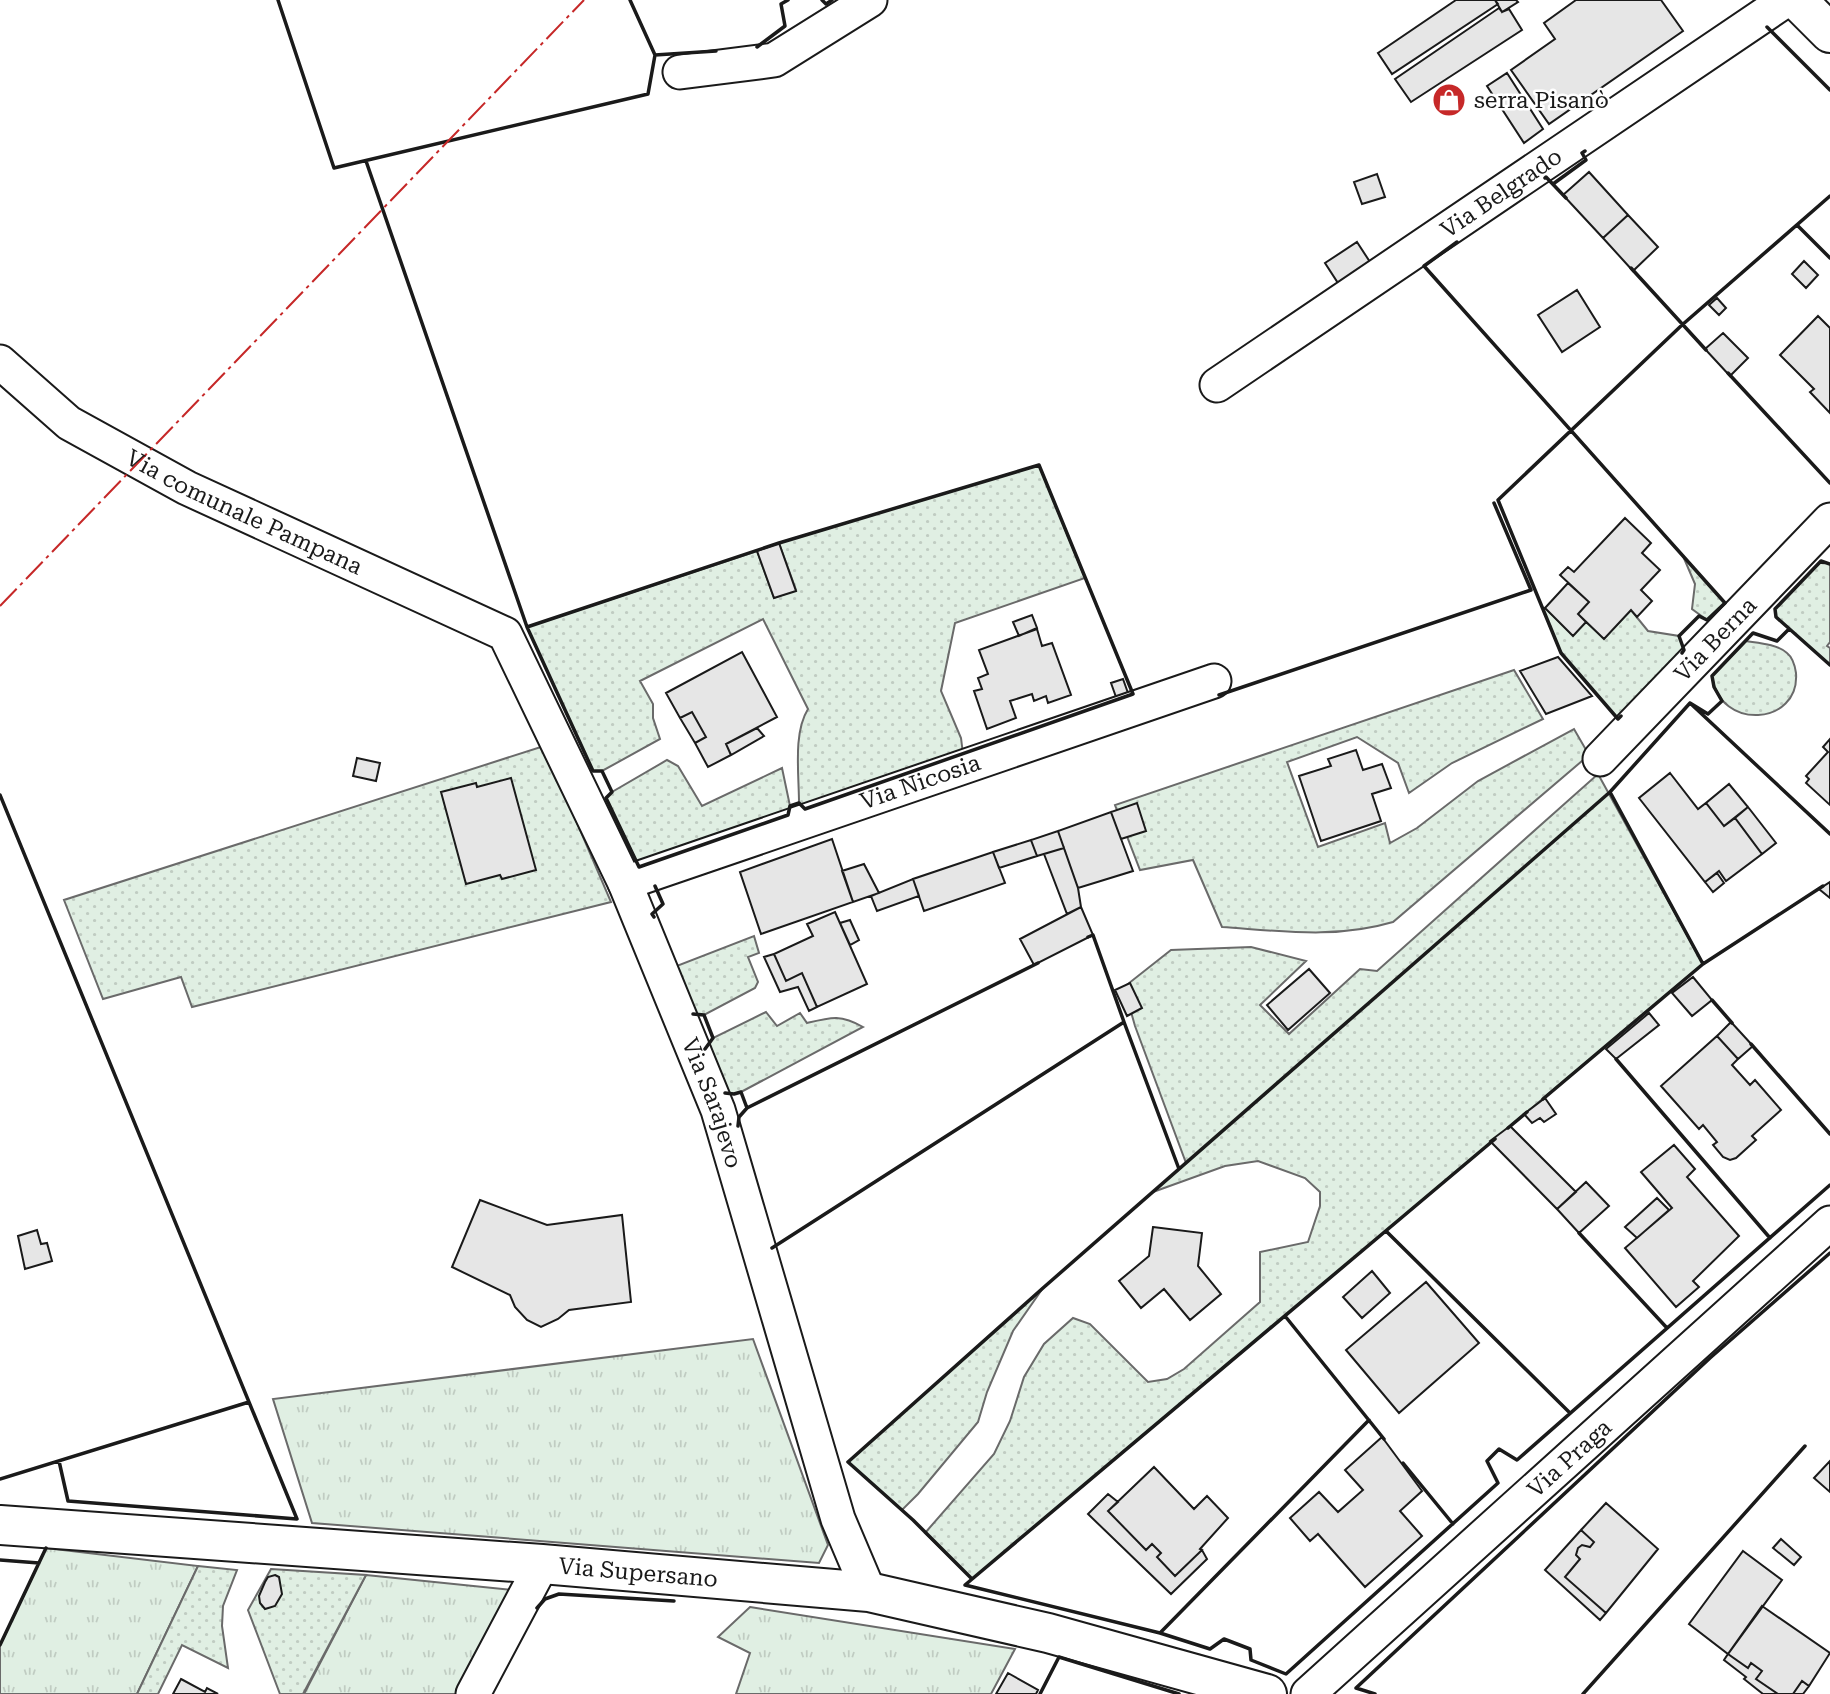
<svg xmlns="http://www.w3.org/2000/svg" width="1830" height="1694" font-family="'Roboto Serif',serif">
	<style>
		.grass { fill: url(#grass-tufts); stroke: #6a6a6a; stroke-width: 2 }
		.park { fill: url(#park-dots); stroke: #6a6a6a; stroke-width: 2 }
		.building { fill: #e6e6e6; stroke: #1a1a1a; stroke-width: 2 }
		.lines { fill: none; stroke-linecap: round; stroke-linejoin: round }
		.street-casing { stroke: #1a1a1a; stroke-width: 37 }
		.secondary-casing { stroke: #1a1a1a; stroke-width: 42 }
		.street { stroke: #fff; stroke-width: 33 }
		.secondary { stroke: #fff; stroke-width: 38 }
		.wall { stroke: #1a1a1a; stroke-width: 3.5 }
		.power { stroke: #c62828; stroke-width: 2; stroke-dasharray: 24 5 3.5 5; stroke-linecap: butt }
		.labels { text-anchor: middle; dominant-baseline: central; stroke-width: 5; stroke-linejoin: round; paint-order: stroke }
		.poi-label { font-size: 23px; fill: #1a1a1a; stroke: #fff; text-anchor: start }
		.street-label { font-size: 23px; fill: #1a1a1a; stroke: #fff }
	</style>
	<defs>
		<pattern id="grass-tufts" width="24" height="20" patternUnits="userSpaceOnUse" patternTransform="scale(1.75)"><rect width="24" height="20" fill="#e0efe3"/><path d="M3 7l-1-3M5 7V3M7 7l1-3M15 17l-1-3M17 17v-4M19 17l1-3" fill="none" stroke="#c0ccc2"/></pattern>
		<pattern id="park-dots" width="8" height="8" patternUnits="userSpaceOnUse" patternTransform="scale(1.75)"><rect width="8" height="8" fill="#e0efe3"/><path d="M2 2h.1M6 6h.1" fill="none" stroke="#c0ccc2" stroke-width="1.8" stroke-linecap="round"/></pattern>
	</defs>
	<rect width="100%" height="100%" fill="#fff"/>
	<path class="grass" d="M 753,1339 L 828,1545 L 819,1563 L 312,1523 L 273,1399 Z
		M 46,1548 L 198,1566 L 137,1694 L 0,1694 L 0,1645 Z
		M 366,1575 L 512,1590 L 457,1694 L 304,1694 Z
		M 750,1607 L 1015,1649 L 991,1694 L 736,1694 L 750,1653 L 718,1637 Z"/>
	<path class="park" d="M 1039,465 L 1085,578 L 955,623 L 941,691 L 961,738 L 963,754 L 805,809 L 799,803 C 799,774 793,733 808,709 L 763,619 L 640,681 L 653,704 L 653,718 L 660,739 L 602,771 L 593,771 L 527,627 L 757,551 L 774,598 L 796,590 L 779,543 Z
		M 1683,556 L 1725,603 L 1707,620 L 1692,609 L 1695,584 Z
		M 1821,561 L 1830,564 L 1830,642 L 1827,646 L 1830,648 L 1830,665 L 1776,617 L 1775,609 Z
		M 1545,608 L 1573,635 L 1586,622 L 1604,638 L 1631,610 L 1648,631 L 1679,636 L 1684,650 L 1618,719 L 1561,653 L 1543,610 Z
		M 1746,641 C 1759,643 1777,644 1787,653 C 1792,657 1795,666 1796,673 C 1800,726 1719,731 1712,676 Z
		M 1514,670 L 1543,719 L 1452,763 L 1409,793 L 1398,763 L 1357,737 L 1287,762 L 1318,847 L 1385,823 L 1390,843 L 1417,828 L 1478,781 L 1574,729 L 1589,755 L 1393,922 C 1336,939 1281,931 1222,927 L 1193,860 L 1140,870 L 1115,805 Z
		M 544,746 L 611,902 L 192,1007 L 181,977 L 103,999 L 64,900 Z
		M 667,760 L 678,766 L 702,806 L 782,768 L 790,806 L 788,815 L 639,867 L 606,798 L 612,792 Z
		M 1598,774 L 1703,964 L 972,1579 L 925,1533 L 994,1454 L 1010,1421 L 1024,1377 L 1044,1344 L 1073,1318 L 1090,1324 L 1148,1382 L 1167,1379 L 1184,1369 L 1260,1302 L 1260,1252 L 1308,1242 L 1320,1206 L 1320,1192 L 1305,1178 L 1258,1161 L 1225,1166 L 1153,1192 L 1186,1163 L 1135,1026 L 1124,987 L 1171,950 L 1251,947 L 1306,961 L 1260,1005 L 1289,1034 L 1360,969 L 1377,971 Z
		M 754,936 L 759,953 L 748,957 L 758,982 L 755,988 L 704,1015 L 693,1014 L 674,967 Z
		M 766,1012 L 777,1026 L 800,1013 L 807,1023 C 831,1017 841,1014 863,1027 L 741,1092 L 734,1094 L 726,1093 L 704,1049 L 713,1038 Z
		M 1043,1288 L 1013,1331 L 987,1392 L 978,1422 L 918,1494 L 902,1510 L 848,1462 Z
		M 198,1566 L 237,1570 L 223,1606 L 222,1626 L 228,1668 L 182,1645 L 158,1694 L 137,1694 Z
		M 271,1569 L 366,1575 L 303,1694 L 280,1694 L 248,1610 Z"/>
	<path class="building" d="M 1456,0 L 1495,0 L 1498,4 L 1392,74 L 1378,53 Z
		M 1495,0 L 1516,0 L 1518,2 L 1502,12 Z
		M 1576,0 L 1661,0 L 1683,31 L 1549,124 L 1511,70 L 1555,39 L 1544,23 Z
		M 1499,8 L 1502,12 L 1509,9 L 1522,30 L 1411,102 L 1395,79 Z
		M 1507,73 L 1543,129 L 1524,143 L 1487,86 Z
		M 1589,172 L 1628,215 L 1603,238 L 1563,195 Z
		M 1377,174 L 1385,197 L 1362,204 L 1354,182 Z
		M 1628,215 L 1658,247 L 1633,271 L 1603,238 Z
		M 1357,242 L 1370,262 L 1338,283 L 1325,263 Z
		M 1804,261 L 1818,275 L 1806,288 L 1792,274 Z
		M 1577,290 L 1600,327 L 1562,352 L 1538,315 Z
		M 1717,298 L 1726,308 L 1719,315 L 1709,305 Z
		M 1818,316 L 1830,328 L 1830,413 L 1810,392 L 1814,389 L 1780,355 Z
		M 1723,333 L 1748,358 L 1730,376 L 1705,349 Z
		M 1625,518 L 1651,543 L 1642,553 L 1660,570 L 1641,590 L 1652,601 L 1637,617 L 1631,610 L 1604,639 L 1578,614 L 1589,602 L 1560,575 L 1568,567 L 1574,572 Z
		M 779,543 L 796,591 L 774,598 L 757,551 Z
		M 1568,583 L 1589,602 L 1578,614 L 1586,622 L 1573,636 L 1545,608 Z
		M 1032,615 L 1037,628 L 1019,636 L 1013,622 Z
		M 1037,629 L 1042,646 L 1052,643 L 1071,695 L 1048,703 L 1046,696 L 1034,701 L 1032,694 L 1010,701 L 1016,718 L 987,729 L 974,691 L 982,689 L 978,678 L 988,674 L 979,650 Z
		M 742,652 L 777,717 L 726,744 L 731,755 L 708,767 L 695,743 L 706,737 L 692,712 L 680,718 L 666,693 Z
		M 1558,657 L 1592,696 L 1546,714 L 1520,671 Z
		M 1123,679 L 1128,693 L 1116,697 L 1111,683 Z
		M 692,712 L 706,737 L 695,743 L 680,718 Z
		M 757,728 L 764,736 L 731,755 L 726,744 Z
		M 1830,739 L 1830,805 L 1806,783 L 1809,779 L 1806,776 L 1828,752 L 1823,747 Z
		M 1356,750 L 1363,770 L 1382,764 L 1391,788 L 1372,794 L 1381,821 L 1321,841 L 1299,776 L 1331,766 L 1328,759 Z
		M 357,758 L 380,763 L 376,781 L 353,776 Z
		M 1670,773 L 1698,809 L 1706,803 L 1724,826 L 1735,818 L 1762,854 L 1726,881 L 1719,871 L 1705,882 L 1639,798 Z
		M 511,778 L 536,870 L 502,879 L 500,875 L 466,884 L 441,792 L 476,783 L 477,787 Z
		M 1729,784 L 1748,807 L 1724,826 L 1706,803 Z
		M 1137,803 L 1146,831 L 1121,839 L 1111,812 Z
		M 1748,807 L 1776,843 L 1762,854 L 1735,818 Z
		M 1111,812 L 1133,871 L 1078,888 L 1058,831 Z
		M 1058,831 L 1064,848 L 1037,856 L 1031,840 Z
		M 832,839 L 853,902 L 761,934 L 740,872 Z
		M 1031,840 L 1037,856 L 999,868 L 993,852 Z
		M 1064,848 L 1078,888 L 1081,907 L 1067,914 L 1044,854 Z
		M 993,852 L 1005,883 L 924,911 L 913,879 Z
		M 864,864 L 879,893 L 853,902 L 842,871 Z
		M 1717,873 L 1724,883 L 1713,892 L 1705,882 Z
		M 913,879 L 919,896 L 877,911 L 871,896 Z
		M 1830,882 L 1830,898 L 1819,889 Z
		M 1081,907 L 1093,935 L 1034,965 L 1020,939 Z
		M 835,912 L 867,984 L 817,1007 L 802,973 L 786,981 L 774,954 L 813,936 L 807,924 Z
		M 850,920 L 859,940 L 850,945 L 840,923 Z
		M 774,954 L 786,981 L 802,973 L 817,1007 L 809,1011 L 798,987 L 780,992 L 764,957 Z
		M 1309,969 L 1330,993 L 1288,1030 L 1267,1005 Z
		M 1693,977 L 1712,1000 L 1692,1016 L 1672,993 Z
		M 1130,983 L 1142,1008 L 1127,1016 L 1115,990 Z
		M 1649,1013 L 1659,1025 L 1616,1059 L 1606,1049 Z
		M 1731,1022 L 1753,1046 L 1738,1059 L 1717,1036 Z
		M 1717,1036 L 1738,1059 L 1732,1065 L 1750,1085 L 1755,1080 L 1781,1110 L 1752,1136 L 1756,1140 L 1736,1158 L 1730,1160 L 1723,1157 L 1713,1145 L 1717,1142 L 1703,1125 L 1699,1129 L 1661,1086 Z
		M 1545,1098 L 1556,1114 L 1544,1122 L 1540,1118 L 1532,1123 L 1524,1114 Z
		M 1510,1126 L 1576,1192 L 1557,1209 L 1490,1141 Z
		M 1674,1145 L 1695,1169 L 1687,1177 L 1739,1236 L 1693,1281 L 1699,1287 L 1676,1307 L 1625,1248 L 1672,1208 L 1641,1172 Z
		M 1586,1182 L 1609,1206 L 1579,1233 L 1557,1209 Z
		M 1657,1198 L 1669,1210 L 1637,1238 L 1625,1227 Z
		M 480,1200 L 547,1225 L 622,1215 L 631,1302 L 569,1310 L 558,1319 L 541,1327 L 527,1320 L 515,1307 L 510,1295 L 452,1267 Z
		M 1153,1227 L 1202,1233 L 1198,1266 L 1221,1294 L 1190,1320 L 1164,1289 L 1141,1308 L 1119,1281 L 1149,1256 Z
		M 37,1230 L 41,1244 L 47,1243 L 52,1261 L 25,1269 L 18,1236 Z
		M 1372,1271 L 1390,1293 L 1362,1318 L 1343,1297 Z
		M 1426,1282 L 1479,1343 L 1399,1413 L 1346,1350 Z
		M 1382,1437 L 1422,1491 L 1400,1511 L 1422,1536 L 1365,1587 L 1318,1534 L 1310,1541 L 1290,1518 L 1319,1492 L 1338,1512 L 1363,1490 L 1345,1470 Z
		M 1830,1461 L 1830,1492 L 1814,1478 Z
		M 1154,1467 L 1194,1509 L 1207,1496 L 1228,1518 L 1200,1549 L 1202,1550 L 1175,1576 L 1157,1557 L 1161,1553 L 1152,1544 L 1146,1550 L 1108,1511 Z
		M 1108,1494 L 1118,1502 L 1108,1511 L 1146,1550 L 1152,1544 L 1161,1553 L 1157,1557 L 1175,1576 L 1202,1550 L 1207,1559 L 1171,1594 L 1088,1514 Z
		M 1606,1503 L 1658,1549 L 1606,1613 L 1565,1577 L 1580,1559 L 1576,1555 L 1578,1548 L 1582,1545 L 1590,1547 L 1594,1542 L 1581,1530 Z
		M 1581,1530 L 1594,1542 L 1590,1547 L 1582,1545 L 1578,1548 L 1576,1555 L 1580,1559 L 1565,1577 L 1606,1613 L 1600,1620 L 1545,1570 Z
		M 1781,1539 L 1801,1557 L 1794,1565 L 1773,1548 Z
		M 1743,1551 L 1782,1580 L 1728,1654 L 1689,1624 Z
		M 275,1575 L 279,1577 L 282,1594 L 275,1606 L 265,1609 L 260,1603 L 259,1596 L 265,1582 L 268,1577 Z
		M 1762,1606 L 1830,1653 L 1809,1686 L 1802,1681 L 1793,1694 L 1778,1694 L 1756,1679 L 1762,1671 L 1751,1663 L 1748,1668 L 1728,1654 Z
		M 1728,1654 L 1748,1668 L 1751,1663 L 1762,1671 L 1756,1679 L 1778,1694 L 1763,1694 L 1744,1679 L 1746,1677 L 1724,1660 Z
		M 1008,1673 L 1038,1690 L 1036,1694 L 996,1694 Z
		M 181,1679 L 205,1692 L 207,1688 L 218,1694 L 173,1694 Z
		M 1802,1681 L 1809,1686 L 1803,1694 L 1793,1694 Z"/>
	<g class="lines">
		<defs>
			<g id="street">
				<path d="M 680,72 L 774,60 L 870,0"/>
				<path id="s1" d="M 0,362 L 69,423 L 187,488 L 505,634 L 625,883 L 718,1110 L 838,1519 L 869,1592"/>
				<path id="s2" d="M 1217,385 L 1786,0"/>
				<path id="s3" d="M 1600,759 L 1830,520"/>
				<path id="s4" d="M 625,883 L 1214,681"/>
				<path d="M 473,1694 L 542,1564"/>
				<path id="s5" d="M 1308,1694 L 1830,1223"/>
			</g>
			<g id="secondary">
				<path d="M 1797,0 L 1830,33"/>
				<path id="s6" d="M 0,1525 L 542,1564 L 869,1592 L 1048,1633 L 1267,1694"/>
			</g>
		</defs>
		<use href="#street" class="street-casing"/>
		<use href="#secondary" class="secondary-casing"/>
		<use href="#street" class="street"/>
		<use href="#secondary" class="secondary"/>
		<path class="wall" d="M 278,0 L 334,168 L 648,94 L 655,55 L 716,51
			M 630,0 L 655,55
			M 822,0 L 826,4 L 832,0
			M 1767,27 L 1830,90
			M 757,47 L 785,26 L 781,4 L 788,0
			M 366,161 L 527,627
			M 1545,178 L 1546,177 L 1566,198
			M 1553,184 L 1586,160 L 1582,153 L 1585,151
			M 1797,225 L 1830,258
			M 1457,242 L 1424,266 L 1725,603 L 1707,620 L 1699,616 L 1679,636 L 1684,650 L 1682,653
			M 1631,268 L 1706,350
			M 1728,373 L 1830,483
			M 1039,465 L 1133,694 L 805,809 L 799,803 L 790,806 L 788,815 L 639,867 L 606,798 L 612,792 L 602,771 L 593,771 L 527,627 L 779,543 Z
			M 1830,564 L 1821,561 L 1775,609 L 1776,617 L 1830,665
			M 1789,629 L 1777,641 L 1753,633 L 1712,676 L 1714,687 L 1722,701 L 1708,714 L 1690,703 L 1830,834
			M 1219,695 L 1531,590 L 1494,503
			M 1621,716 L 1618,719 L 1561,653 L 1498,500 L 1682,325 L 1830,196
			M 1610,792 L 1690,703
			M 0,795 L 297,1519 L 68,1501 L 59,1461
			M 654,917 L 652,914 L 663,904 L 655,886
			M 1703,964 L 1823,886
			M 1712,1000 L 1732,1023
			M 693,1014 L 704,1015 L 713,1038 L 705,1049
			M 1124,1022 L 1179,1169
			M 1751,1044 L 1830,1134
			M 1616,1059 L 1770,1238
			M 725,1093 L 734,1094 L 741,1092 L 747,1108
			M 738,1126 L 739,1117 L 747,1108 L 1038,963
			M 1508,1128 L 1527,1112
			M 1386,1231 L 1570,1413
			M 1579,1233 L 1667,1328
			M 772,1248 L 1124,1022 L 1093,935 L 1088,937
			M 1285,1316 L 1384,1439
			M 1369,1420 L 1160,1633 L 1210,1649 L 1224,1639 L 1250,1649 L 1251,1660 L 1286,1674 L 1498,1483 L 1487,1461 L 1499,1449 L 1517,1460 L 1830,1185
			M 1403,1463 L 1453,1524
			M 0,1479 L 249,1402
			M 0,1560 L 39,1563
			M 972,1579 L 913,1520 L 848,1462 L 1043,1288 L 1610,792 L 1703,964 L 1543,1099
			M 537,1608 L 545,1599 L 559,1594 L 674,1601
			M 1160,1633 L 965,1585 L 1495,1139
			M 0,1645 L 46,1548
			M 1040,1694 L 1059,1657 L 1179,1694
			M 1375,1694 L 1356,1688 L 1710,1358 L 1830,1253
			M 1583,1694 L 1805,1446"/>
		<path class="power" d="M 0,606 L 584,0"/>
	</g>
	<defs>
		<symbol id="shop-disc" viewBox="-11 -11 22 22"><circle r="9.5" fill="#c62828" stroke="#fff"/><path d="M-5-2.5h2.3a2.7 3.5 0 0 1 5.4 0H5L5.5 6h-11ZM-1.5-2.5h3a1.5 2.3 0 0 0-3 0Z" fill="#fff"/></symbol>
	</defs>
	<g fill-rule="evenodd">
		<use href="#shop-disc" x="1430" y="81" width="38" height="38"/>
	</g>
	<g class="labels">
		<g class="poi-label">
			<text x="1474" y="100">serra Pisanò</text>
		</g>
		<g class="street-label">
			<text stroke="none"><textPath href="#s2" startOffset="343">Via Belgrado</textPath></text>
			<text stroke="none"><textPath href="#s1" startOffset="289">Via comunale Pampana</textPath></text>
			<text stroke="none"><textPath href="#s3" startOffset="166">Via Berna</textPath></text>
			<text stroke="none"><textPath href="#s4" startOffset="312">Via Nicosia</textPath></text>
			<text stroke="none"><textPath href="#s1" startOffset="1090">Via Sarajevo</textPath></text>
			<text stroke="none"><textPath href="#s5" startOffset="352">Via Praga</textPath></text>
			<text stroke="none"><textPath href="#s6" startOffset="640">Via Supersano</textPath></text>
		</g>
	</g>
</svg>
